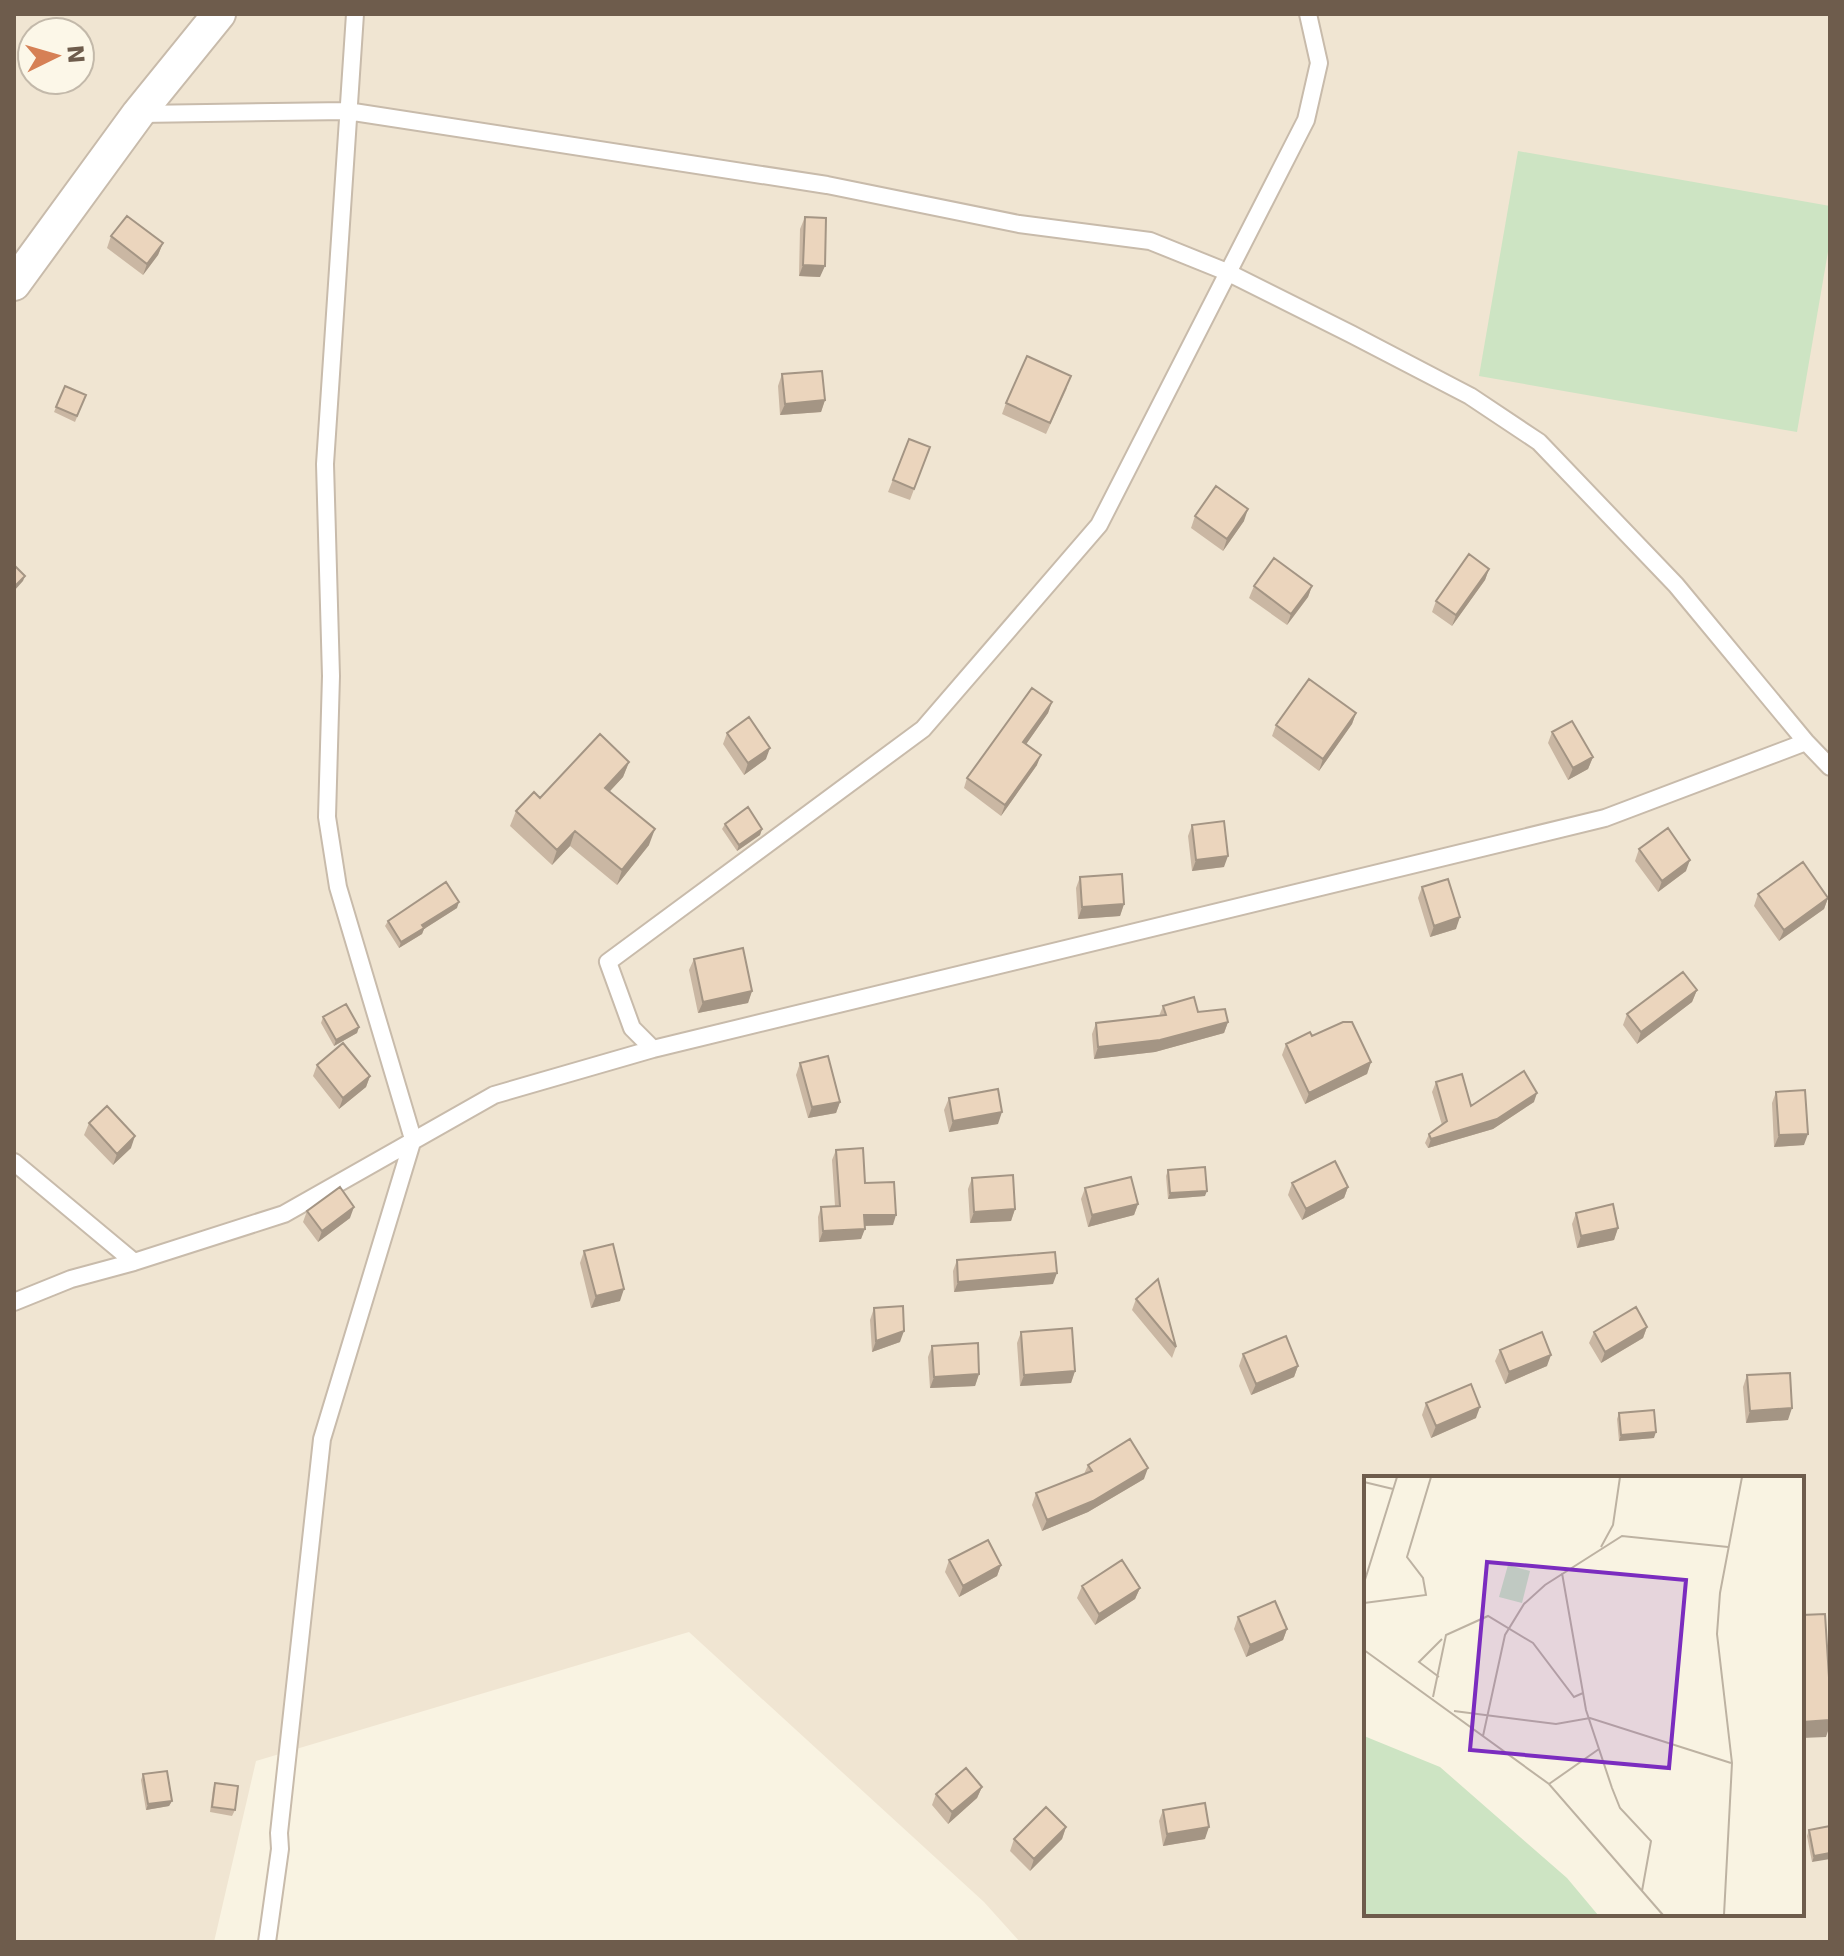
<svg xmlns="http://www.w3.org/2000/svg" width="1844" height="1956" font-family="'DejaVu Sans',sans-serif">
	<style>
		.residential { fill: #f0e5d2; fill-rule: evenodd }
		.green { fill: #cde4c3 }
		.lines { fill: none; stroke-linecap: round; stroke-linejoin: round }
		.service-casing { stroke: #c8bbab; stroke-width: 20 }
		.minor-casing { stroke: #c8bbab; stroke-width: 36 }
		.service { stroke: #fff; stroke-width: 16 }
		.minor { stroke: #fff; stroke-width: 32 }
		.wall { fill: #cab7a3 }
		.shaded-wall { fill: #a49584 }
		.building { fill: #ebd5bd; stroke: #a49584; stroke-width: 2 }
		.inset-road { fill: none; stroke: #bdb2a2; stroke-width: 2 }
		.view { fill: #7b2cbf; fill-opacity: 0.15; stroke: #7b2cbf; stroke-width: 4 }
		.inset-edge { fill: none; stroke: #6e5c4c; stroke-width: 4 }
	</style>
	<rect width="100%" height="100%" fill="#f9f3e2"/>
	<path class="residential" d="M 14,14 L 1830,14 L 1830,1942 L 1020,1942 L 984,1902 L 689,1632 L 256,1761 L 214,1942 L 14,1942 ZM 32,32 L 80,32 L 80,80 L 32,80 ZM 1366,1478 L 1802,1478 L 1802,1914 L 1366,1914 Z"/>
	<path class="green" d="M 1518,151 L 1830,206 L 1830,240 L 1797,432 L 1479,376 Z"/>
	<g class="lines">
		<defs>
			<path id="service" d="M 140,114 L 347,111 L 827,185 L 1019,224 L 1150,241 L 1227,272 L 1351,334 L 1470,396 L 1539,442 L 1676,585 L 1806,742 L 1830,767
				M 653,1049 L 632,1028 L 608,962 L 923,729 L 1099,525 L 1306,120 L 1319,63 L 1308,14
				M 14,1162 L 134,1262
				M 14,1302 L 71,1279 L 134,1262 L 284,1214 L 494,1095 L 653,1049 L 1605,818 L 1806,742
				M 267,1942 L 280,1849 L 279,1833 L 322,1439 L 413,1139 L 338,887 L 327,817 L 331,676 L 325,464 L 355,14"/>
			<path id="minor" d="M 14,284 L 138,114 L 219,14"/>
		</defs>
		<use href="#service" class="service-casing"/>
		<use href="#minor" class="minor-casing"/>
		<use href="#service" class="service"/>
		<use href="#minor" class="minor"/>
	</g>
	<path class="wall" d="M 805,217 L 820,277 L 799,276 L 800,229 Z
		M 111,236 L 163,243 L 158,255 L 143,275 L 107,248 Z
		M 782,374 L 825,400 L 821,412 L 780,415 L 778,386 Z
		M 65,386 L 86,395 L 75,422 L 54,412 Z
		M 1067,388 L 1046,434 L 1002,414 L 1006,403 Z
		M 909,439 L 930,447 L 910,500 L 888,492 Z
		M 1195,516 L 1244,521 L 1223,551 L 1191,528 Z
		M 1489,569 L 1485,580 L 1452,626 L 1432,612 L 1436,601 Z
		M 1254,586 L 1312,586 L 1308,597 L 1287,625 L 1249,598 Z
		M 1052,702 L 1048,713 L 1026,744 L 1037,765 L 1001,816 L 964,788 L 967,778 Z
		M 1356,713 L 1352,724 L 1319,771 L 1272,736 L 1276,725 Z
		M 1552,732 L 1593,757 L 1588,769 L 1568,780 L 1548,743 Z
		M 727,733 L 766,759 L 744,775 L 723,744 Z
		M 629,762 L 623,777 L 609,792 L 649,845 L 617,885 L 570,846 L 552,865 L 510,826 L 516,811 L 540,798 Z
		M 725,824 L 762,829 L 760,835 L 737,851 L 722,829 Z
		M 1192,825 L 1224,867 L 1192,871 L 1188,836 Z
		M 1639,849 L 1686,871 L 1658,892 L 1635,861 Z
		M 1080,877 L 1124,904 L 1120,916 L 1078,919 L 1076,888 Z
		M 1422,887 L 1456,929 L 1430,937 L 1418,898 Z
		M 1758,894 L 1828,898 L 1824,909 L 1779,941 L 1754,906 Z
		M 457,908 L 424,929 L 422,934 L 399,948 L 385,926 L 388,921 Z
		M 694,959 L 752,991 L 748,1003 L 698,1013 L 689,970 Z
		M 1697,990 L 1692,1002 L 1637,1044 L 1623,1025 L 1627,1014 Z
		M 1163,1006 L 1198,1012 L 1228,1022 L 1224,1033 L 1155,1052 L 1094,1059 L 1092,1034 L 1096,1023 L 1159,1016 Z
		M 323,1017 L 359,1027 L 357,1033 L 334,1046 L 321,1023 Z
		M 1312,1036 L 1371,1062 L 1367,1074 L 1305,1104 L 1282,1055 L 1286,1044 Z
		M 800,1063 L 840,1102 L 836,1113 L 808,1118 L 796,1075 Z
		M 317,1065 L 370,1076 L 366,1087 L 339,1109 L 313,1076 Z
		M 1436,1082 L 1471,1106 L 1534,1102 L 1493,1129 L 1428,1148 L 1425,1143 L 1429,1134 L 1442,1125 L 1432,1092 Z
		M 1776,1092 L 1804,1145 L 1774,1147 L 1772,1103 Z
		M 949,1098 L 998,1124 L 949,1132 L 944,1110 Z
		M 89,1123 L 131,1148 L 113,1165 L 84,1135 Z
		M 836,1150 L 865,1183 L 893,1225 L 865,1226 L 861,1239 L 819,1242 L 818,1217 L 821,1207 L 835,1206 L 832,1160 Z
		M 1168,1170 L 1205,1196 L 1168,1199 L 1166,1176 Z
		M 972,1178 L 1015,1209 L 1011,1221 L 970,1223 L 968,1189 Z
		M 1292,1183 L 1348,1187 L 1344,1198 L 1302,1220 L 1288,1195 Z
		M 1085,1188 L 1138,1204 L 1134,1215 L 1088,1227 L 1081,1199 Z
		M 307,1211 L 350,1218 L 318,1242 L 303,1222 Z
		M 1576,1213 L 1618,1228 L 1614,1240 L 1577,1248 L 1572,1224 Z
		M 584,1251 L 620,1301 L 591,1308 L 580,1263 Z
		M 957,1260 L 1053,1284 L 954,1292 L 953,1271 Z
		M 1136,1299 L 1176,1347 L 1172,1358 L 1132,1310 Z
		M 874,1308 L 900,1342 L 872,1352 L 870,1320 Z
		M 1647,1327 L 1643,1338 L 1601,1363 L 1589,1343 L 1594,1332 Z
		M 1021,1332 L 1075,1371 L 1071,1383 L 1020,1386 L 1017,1343 Z
		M 932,1346 L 979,1374 L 975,1386 L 930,1388 L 928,1357 Z
		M 1500,1350 L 1547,1366 L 1505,1384 L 1495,1361 Z
		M 1243,1354 L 1298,1366 L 1294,1377 L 1251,1395 L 1239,1366 Z
		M 1747,1375 L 1788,1420 L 1746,1423 L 1743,1387 Z
		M 1426,1403 L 1476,1418 L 1431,1438 L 1422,1415 Z
		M 1619,1413 L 1654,1438 L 1619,1441 L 1617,1419 Z
		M 1088,1465 L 1144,1479 L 1088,1512 L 1042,1531 L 1032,1505 L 1036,1493 L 1084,1474 Z
		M 949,1560 L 1001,1565 L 997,1576 L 959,1597 L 945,1572 Z
		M 1082,1586 L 1140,1588 L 1135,1599 L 1095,1625 L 1077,1598 Z
		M 1238,1617 L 1287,1629 L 1283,1640 L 1246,1657 L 1234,1629 Z
		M 143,1774 L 172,1801 L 169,1806 L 146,1810 L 141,1780 Z
		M 215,1783 L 235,1810 L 232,1816 L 210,1812 L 213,1789 Z
		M 982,1787 L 977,1798 L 948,1824 L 932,1805 L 936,1794 Z
		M 1163,1810 L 1205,1839 L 1163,1846 L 1159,1821 Z
		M 1830,1826 L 1812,1862 L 1807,1836 L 1809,1830 Z
		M 1066,1827 L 1062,1839 L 1030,1871 L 1010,1851 L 1014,1839 Z"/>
	<path class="shaded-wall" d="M 163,243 L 158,255 L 143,275 L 147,264 Z
		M 803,265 L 825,266 L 820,277 L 799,276 Z
		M 825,400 L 821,412 L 780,415 L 785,404 Z
		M 1248,509 L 1244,521 L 1223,551 L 1227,539 Z
		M 1489,569 L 1485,580 L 1452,626 L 1456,615 Z
		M 25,576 L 23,581 L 14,591 L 14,587 Z
		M 1312,586 L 1308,597 L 1287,625 L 1291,614 Z
		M 1052,702 L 1048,713 L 1020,753 L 1023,742 Z
		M 1356,713 L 1352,724 L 1319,771 L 1323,759 Z
		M 770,748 L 766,759 L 744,775 L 748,763 Z
		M 1041,755 L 1037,765 L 1001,816 L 1005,805 Z
		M 1593,757 L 1588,769 L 1568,780 L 1573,768 Z
		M 629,762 L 623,777 L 599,803 L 605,788 Z
		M 655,829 L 649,845 L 617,885 L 622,870 Z
		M 762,829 L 760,835 L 737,851 L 739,845 Z
		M 575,831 L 570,846 L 552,865 L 557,850 Z
		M 1228,856 L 1224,867 L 1192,871 L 1196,860 Z
		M 1690,860 L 1686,871 L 1658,892 L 1662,881 Z
		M 1828,898 L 1824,909 L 1779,941 L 1784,930 Z
		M 459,902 L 457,908 L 424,929 L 422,934 L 399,948 L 401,942 L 422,925 Z
		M 1124,904 L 1120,916 L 1078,919 L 1082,907 Z
		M 1460,917 L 1456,929 L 1430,937 L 1434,926 Z
		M 1697,990 L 1692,1002 L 1637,1044 L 1641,1032 Z
		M 752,991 L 748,1003 L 698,1013 L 703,1002 Z
		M 1228,1022 L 1224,1033 L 1155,1052 L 1094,1059 L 1098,1047 Z
		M 359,1027 L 357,1033 L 334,1046 L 336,1040 Z
		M 1371,1062 L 1367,1074 L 1305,1104 L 1309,1093 Z
		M 370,1076 L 366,1087 L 339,1109 L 343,1098 Z
		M 1537,1093 L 1534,1102 L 1493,1129 L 1428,1148 L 1431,1139 Z
		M 840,1102 L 836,1113 L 808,1118 L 812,1107 Z
		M 1002,1112 L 998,1124 L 949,1132 L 953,1121 Z
		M 1808,1134 L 1804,1145 L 1774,1147 L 1779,1135 Z
		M 135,1136 L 131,1148 L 113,1165 L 117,1154 Z
		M 1348,1187 L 1344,1198 L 1302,1220 L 1306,1209 Z
		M 1207,1191 L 1205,1196 L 1168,1199 L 1170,1193 Z
		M 1138,1204 L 1134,1215 L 1088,1227 L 1092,1215 Z
		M 354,1207 L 350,1218 L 318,1242 L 322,1231 Z
		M 1015,1209 L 1011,1221 L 970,1223 L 974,1212 Z
		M 864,1215 L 896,1215 L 893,1225 L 860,1226 Z
		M 1618,1228 L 1614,1240 L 1577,1248 L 1581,1236 Z
		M 865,1229 L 861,1239 L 819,1242 L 823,1231 Z
		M 1057,1273 L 1053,1284 L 954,1292 L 958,1282 Z
		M 624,1289 L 620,1301 L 591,1308 L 596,1296 Z
		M 1647,1327 L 1643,1338 L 1601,1363 L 1605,1352 Z
		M 904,1331 L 900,1342 L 872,1352 L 876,1341 Z
		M 1551,1355 L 1547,1366 L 1505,1384 L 1509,1372 Z
		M 1298,1366 L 1294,1377 L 1251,1395 L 1256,1384 Z
		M 1075,1371 L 1071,1383 L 1020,1386 L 1024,1375 Z
		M 979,1374 L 975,1386 L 930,1388 L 934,1377 Z
		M 1480,1407 L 1476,1418 L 1431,1438 L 1436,1426 Z
		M 1792,1408 L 1788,1420 L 1746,1423 L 1750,1411 Z
		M 1656,1432 L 1654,1438 L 1619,1441 L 1621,1435 Z
		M 1148,1468 L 1144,1479 L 1088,1512 L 1042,1531 L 1047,1520 Z
		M 1001,1565 L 997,1576 L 959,1597 L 963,1586 Z
		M 1140,1588 L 1135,1599 L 1095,1625 L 1099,1614 Z
		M 1287,1629 L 1283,1640 L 1246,1657 L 1250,1645 Z
		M 1830,1720 L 1830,1725 L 1826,1737 L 1802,1738 L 1802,1722 Z
		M 982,1787 L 977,1798 L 948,1824 L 952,1812 Z
		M 172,1801 L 169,1806 L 146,1810 L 148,1804 Z
		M 1066,1827 L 1062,1839 L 1030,1871 L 1034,1859 Z
		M 1209,1827 L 1205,1839 L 1163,1846 L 1167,1834 Z
		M 1830,1853 L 1830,1859 L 1812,1862 L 1814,1856 Z"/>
	<path class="building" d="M 127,216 L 163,243 L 147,264 L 111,236 Z
		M 805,217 L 826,218 L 825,266 L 803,265 Z
		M 1027,356 L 1071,376 L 1050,423 L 1006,403 Z
		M 822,371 L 825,400 L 785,404 L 782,374 Z
		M 65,386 L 86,395 L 77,416 L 56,407 Z
		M 909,439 L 930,447 L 914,489 L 893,480 Z
		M 1216,486 L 1248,509 L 1227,539 L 1195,516 Z
		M 1469,554 L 1489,569 L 1456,615 L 1436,601 Z
		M 1274,558 L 1312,586 L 1291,614 L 1254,586 Z
		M 14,565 L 25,576 L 14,587 Z
		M 1309,679 L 1356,713 L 1323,759 L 1276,725 Z
		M 1032,688 L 1052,702 L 1023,742 L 1041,755 L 1005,805 L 967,778 Z
		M 749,717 L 770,748 L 748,763 L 727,733 Z
		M 1572,721 L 1593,757 L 1573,768 L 1552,732 Z
		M 600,734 L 629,762 L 605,788 L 655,829 L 622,870 L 575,831 L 557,850 L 516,811 L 534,792 L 540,798 Z
		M 748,807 L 762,829 L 739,845 L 725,824 Z
		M 1224,821 L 1228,856 L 1196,860 L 1192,825 Z
		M 1668,828 L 1690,860 L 1662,881 L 1639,849 Z
		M 1803,862 L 1828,898 L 1784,930 L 1758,894 Z
		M 1122,874 L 1124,904 L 1082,907 L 1080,877 Z
		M 1448,879 L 1460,917 L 1434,926 L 1422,887 Z
		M 446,882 L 459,902 L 422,925 L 424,928 L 401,942 L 388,921 Z
		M 743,948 L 752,991 L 703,1002 L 694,959 Z
		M 1683,972 L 1697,990 L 1641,1032 L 1627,1014 Z
		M 1194,997 L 1198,1012 L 1225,1009 L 1228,1022 L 1160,1040 L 1098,1047 L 1096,1023 L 1166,1015 L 1163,1006 Z
		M 346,1004 L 359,1027 L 336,1040 L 323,1017 Z
		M 1343,1022 L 1352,1022 L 1371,1062 L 1309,1093 L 1286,1044 L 1310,1032 L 1312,1036 Z
		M 343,1043 L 370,1076 L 343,1098 L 317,1065 Z
		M 828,1056 L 840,1102 L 812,1107 L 800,1063 Z
		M 1524,1071 L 1537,1093 L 1497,1119 L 1431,1139 L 1429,1134 L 1447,1121 L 1436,1082 L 1462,1074 L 1471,1106 Z
		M 998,1089 L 1002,1112 L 953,1121 L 949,1098 Z
		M 1805,1090 L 1808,1134 L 1779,1135 L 1776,1092 Z
		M 107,1106 L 135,1136 L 117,1154 L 89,1123 Z
		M 863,1148 L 865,1183 L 894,1182 L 896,1215 L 864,1215 L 865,1229 L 823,1231 L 821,1207 L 840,1206 L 836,1150 Z
		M 1335,1161 L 1348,1187 L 1306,1209 L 1292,1183 Z
		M 1205,1167 L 1207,1191 L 1170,1193 L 1168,1170 Z
		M 1013,1175 L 1015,1209 L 974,1212 L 972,1178 Z
		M 1131,1177 L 1138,1204 L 1092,1215 L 1085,1188 Z
		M 340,1187 L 354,1207 L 322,1231 L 307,1211 Z
		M 1613,1204 L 1618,1228 L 1581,1236 L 1576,1213 Z
		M 613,1244 L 624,1289 L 596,1296 L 584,1251 Z
		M 1055,1252 L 1057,1273 L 958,1282 L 957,1260 Z
		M 1158,1279 L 1176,1347 L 1136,1299 Z
		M 903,1306 L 904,1331 L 876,1341 L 874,1308 Z
		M 1636,1307 L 1647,1327 L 1605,1352 L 1594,1332 Z
		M 1072,1328 L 1075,1371 L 1024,1375 L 1021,1332 Z
		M 1542,1332 L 1551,1355 L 1509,1372 L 1500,1350 Z
		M 1286,1336 L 1298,1366 L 1256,1384 L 1243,1354 Z
		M 978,1343 L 979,1374 L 934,1377 L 932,1346 Z
		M 1790,1373 L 1792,1408 L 1750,1411 L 1747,1375 Z
		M 1471,1384 L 1480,1407 L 1436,1426 L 1426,1403 Z
		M 1654,1410 L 1656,1432 L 1621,1435 L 1619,1413 Z
		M 1130,1439 L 1148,1468 L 1093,1501 L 1047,1520 L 1036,1493 L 1092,1471 L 1088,1465 Z
		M 988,1540 L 1001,1565 L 963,1586 L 949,1560 Z
		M 1122,1560 L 1140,1588 L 1099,1614 L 1082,1586 Z
		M 1275,1601 L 1287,1629 L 1250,1645 L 1238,1617 Z
		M 1825,1614 L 1830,1693 L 1830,1720 L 1802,1722 L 1802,1615 Z
		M 966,1768 L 982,1787 L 952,1812 L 936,1794 Z
		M 167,1771 L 172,1801 L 148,1804 L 143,1774 Z
		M 215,1783 L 238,1786 L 235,1810 L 212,1807 Z
		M 1205,1803 L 1209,1827 L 1167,1834 L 1163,1810 Z
		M 1046,1807 L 1066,1827 L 1034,1859 L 1014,1839 Z
		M 1830,1826 L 1830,1853 L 1814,1856 L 1809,1830 Z"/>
	<g transform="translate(1364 1476)">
		<rect width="440" height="440" fill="#f9f3e2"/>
		<path d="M 144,89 L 166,95 L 158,127 L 135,121 ZM 0,260 L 76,291 L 203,402 L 234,439 L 0,439 Z" fill="#cde4c3"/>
		<path class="inset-road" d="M 0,6 L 29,13M 237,71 L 249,49 L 256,1M 198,97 L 222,234 L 248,312 L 256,332 L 287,365 L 278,415M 0,107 L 33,1M 0,127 L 62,119 L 59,102 L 43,81 L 67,1M 0,174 L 185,308 L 299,439M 75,201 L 55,186 L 78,163M 69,221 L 82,159 L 124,140 L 169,167 L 210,221 L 219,217M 90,235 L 192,248 L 226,242 L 367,287M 119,260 L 141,159 L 160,128 L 181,109 L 258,60 L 364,71M 185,308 L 235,273M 360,439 L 368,287 L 353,158 L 356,117 L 378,1"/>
		<path class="view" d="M 123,86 L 322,104 L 305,292 L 106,274 Z"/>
		<rect width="440" height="440" class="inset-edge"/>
	</g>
	<rect width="1844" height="1956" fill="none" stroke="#6e5c4c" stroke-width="32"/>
	<g transform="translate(56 56) rotate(85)"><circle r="38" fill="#fcf7e8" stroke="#c3b9aa" stroke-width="2"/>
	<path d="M0-6L14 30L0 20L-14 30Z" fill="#d68055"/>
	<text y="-12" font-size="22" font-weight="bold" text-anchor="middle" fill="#6e5c4c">N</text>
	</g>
</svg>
